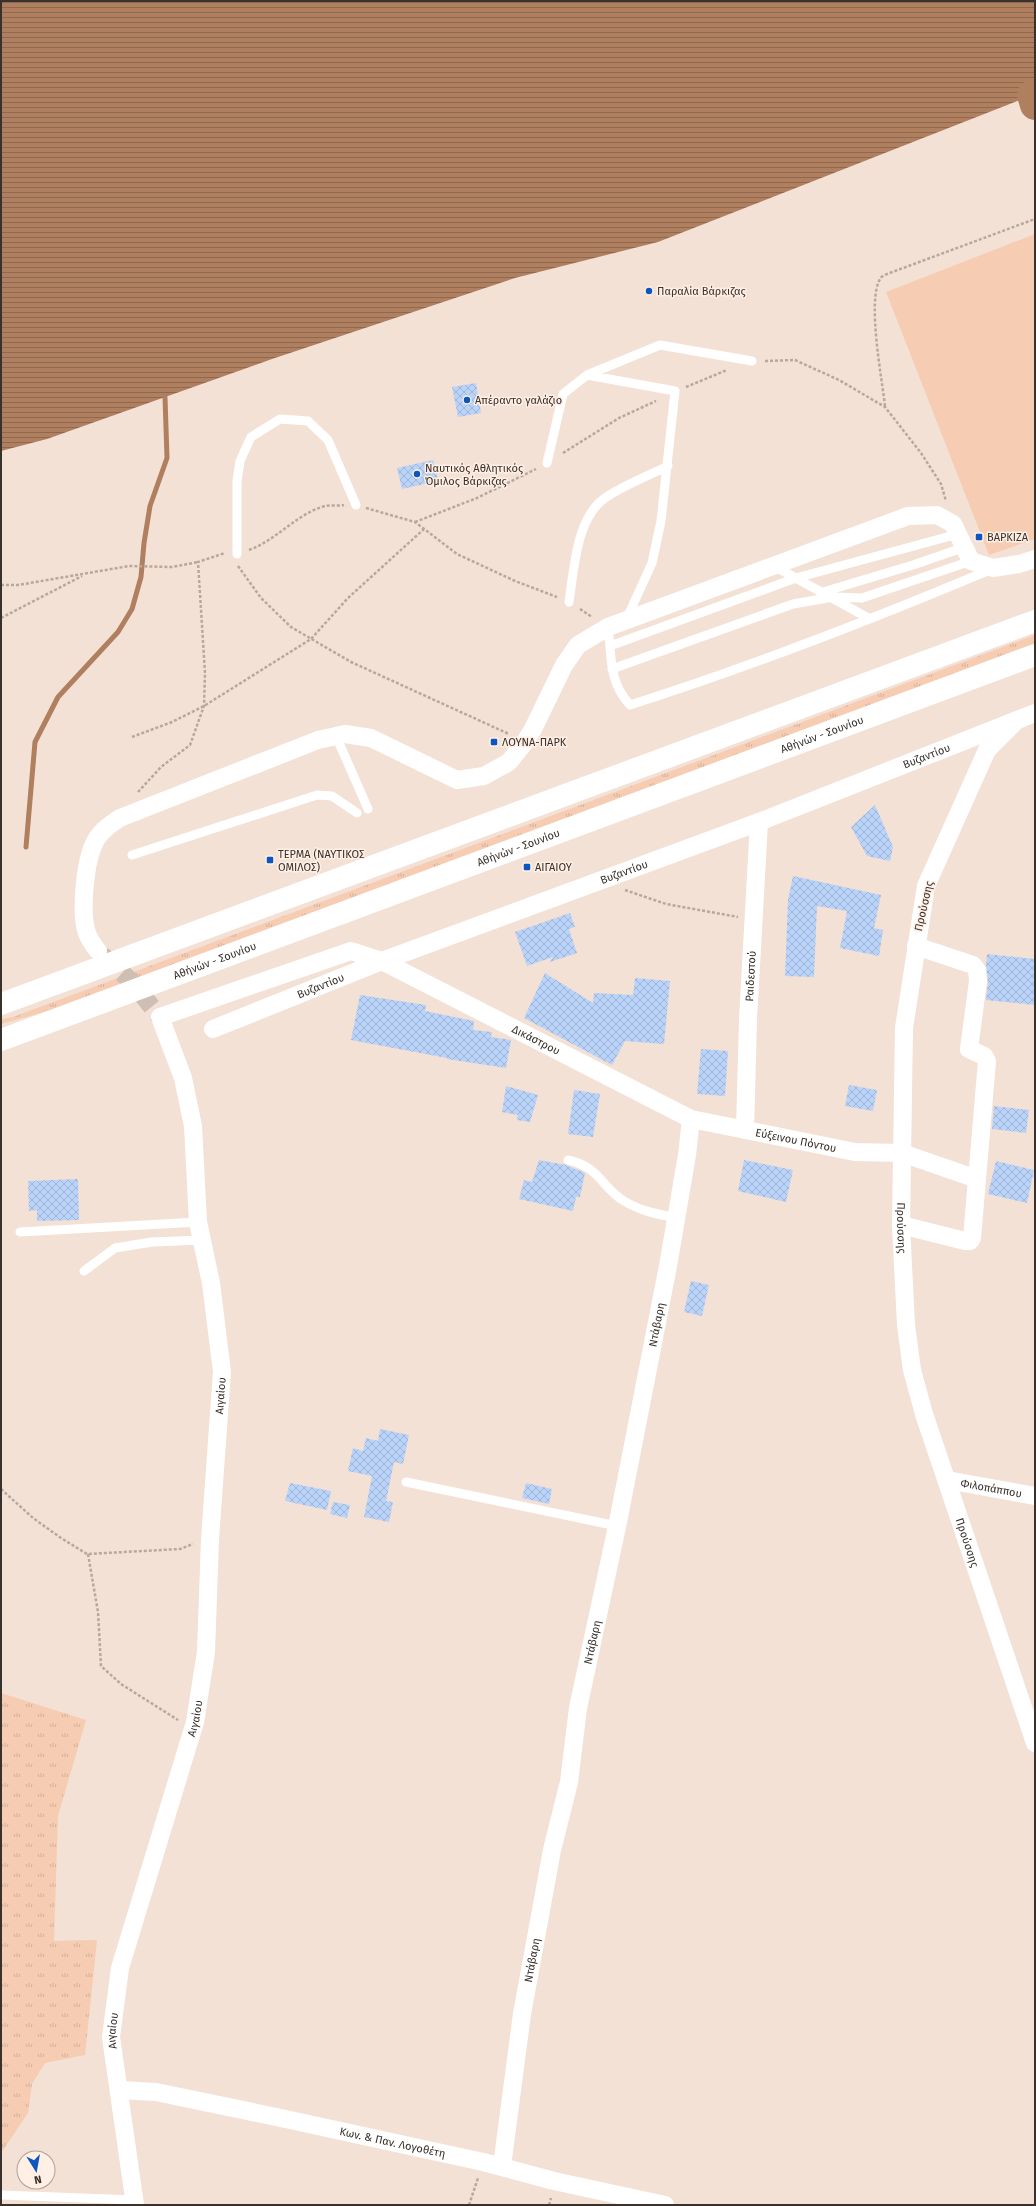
<svg xmlns="http://www.w3.org/2000/svg" width="1036" height="2206" font-family="'Fira Sans',sans-serif">
	<style>
		.grass { fill: url(#grass-tufts) }
		.pitch { fill: #f6ccb3 }
		.water { fill: url(#water-rules) }
		.lines { fill: none; stroke-linecap: round; stroke-linejoin: round }
		.stream { stroke: #af7f60; stroke-width: 5 }
		.river { stroke: #af7f60; stroke-width: 30 }
		.building { fill: url(#building-cross-hatch) }
		.minor-tunnel { stroke: #cebeb3; stroke-width: 18; stroke-dasharray: 18 9; stroke-linecap: butt }
		.path { stroke: #b7a89e; stroke-width: 2.5; stroke-dasharray: 3 2; stroke-linecap: butt }
		.service { stroke: #fff; stroke-width: 9 }
		.minor { stroke: #fff; stroke-width: 18 }
		.primary { stroke: #fff; stroke-width: 22 }
		.poi-dot { fill: #0b56c0; stroke: #ffefe5; stroke-width: 1.5 }
		.labels { text-anchor: middle; dominant-baseline: central; stroke-width: 3; stroke-linejoin: round; paint-order: stroke }
		.poi-label { font-size: 11px; fill: #38312c; stroke: #ffefe5; text-anchor: start }
		.street-label { font-size: 11px; fill: #38312c; stroke: #ffefe5 }
	</style>
	<defs>
		<pattern id="grass-tufts" width="24" height="20" patternUnits="userSpaceOnUse"><rect width="24" height="20" fill="#f6ccb3"/><path d="M3 7l-1-3M5 7V3M7 7l1-3M15 17l-1-3M17 17v-4M19 17l1-3" fill="none" stroke="#d4b09a"/></pattern>
		<pattern id="water-rules" width="6" height="5" patternUnits="userSpaceOnUse"><rect width="6" height="5" fill="#af7f60"/><path d="M0 2.5h6" fill="none" stroke="#8f694f"/></pattern>
		<pattern id="building-cross-hatch" width="8" height="8" patternUnits="userSpaceOnUse"><rect width="8" height="8" fill="#bad3f9"/><path d="M0 0l8 8M0 8l8-8" fill="none" stroke="#a1b6d6"/></pattern>
	</defs>
	<rect width="100%" height="100%" fill="#f4e1d5"/>
	<path class="grass" d="M 1035,635 L 1035,645 L 66,1006 L 1,1024 L 1,1019 L 13,1017 Z
		M 1,1693 L 86,1720 L 58,1816 L 54,1941 L 97,1940 L 85,2055 L 45,2063 L 32,2084 L 28,2113 L 1,2153 Z"/>
	<path class="pitch" d="M 1035,234 L 1035,539 L 989,555 L 886,292 Z"/>
	<path class="water" d="M 1,1 L 1035,1 L 1035,94 L 658,242 L 515,278 L 272,359 L 47,439 L 1,451 Z"/>
	<g class="lines">
		<path class="stream" d="M 26,847 L 35,742 L 58,697 L 118,632 L 132,609 L 141,577 L 144,543 L 150,506 L 167,458 L 165,397"/>
		<path class="river" d="M 1032,95 L 1035,105"/>
	</g>
	<path class="building" d="M 476,383 L 481,413 L 458,417 L 452,387 Z
		M 433,460 L 438,481 L 402,489 L 397,468 Z
		M 875,805 L 893,847 L 890,861 L 867,856 L 851,827 Z
		M 793,876 L 881,895 L 874,928 L 883,930 L 879,956 L 840,948 L 847,911 L 817,906 L 814,977 L 785,976 L 788,900 Z
		M 570,913 L 575,927 L 569,929 L 577,953 L 550,962 L 553,957 L 527,966 L 515,932 Z
		M 987,954 L 1035,959 L 1035,1005 L 986,1000 L 988,982 L 986,965 Z
		M 545,973 L 593,1003 L 594,993 L 633,995 L 635,978 L 670,981 L 664,1044 L 625,1041 L 612,1065 L 524,1018 Z
		M 360,995 L 426,1005 L 425,1011 L 474,1021 L 473,1030 L 492,1032 L 491,1037 L 511,1040 L 506,1068 L 447,1059 L 447,1058 L 351,1040 Z
		M 701,1049 L 728,1051 L 725,1096 L 697,1094 Z
		M 849,1085 L 877,1090 L 873,1111 L 845,1106 Z
		M 506,1086 L 538,1095 L 530,1122 L 517,1120 L 518,1115 L 502,1112 Z
		M 574,1090 L 600,1094 L 593,1137 L 568,1134 Z
		M 994,1106 L 1029,1110 L 1026,1133 L 992,1129 Z
		M 539,1160 L 566,1165 L 585,1173 L 580,1197 L 576,1197 L 573,1211 L 519,1199 L 524,1180 L 532,1182 Z
		M 744,1160 L 793,1170 L 786,1202 L 738,1191 Z
		M 996,1161 L 1034,1170 L 1027,1203 L 988,1194 Z
		M 78,1179 L 79,1220 L 37,1221 L 37,1210 L 29,1211 L 28,1181 Z
		M 691,1281 L 709,1285 L 702,1316 L 684,1312 Z
		M 380,1429 L 409,1435 L 403,1464 L 394,1462 L 386,1501 L 393,1502 L 389,1522 L 364,1517 L 372,1476 L 348,1471 L 353,1448 L 363,1451 L 366,1438 L 378,1441 Z
		M 290,1483 L 331,1491 L 327,1510 L 285,1501 Z
		M 526,1483 L 552,1489 L 549,1504 L 522,1498 Z
		M 333,1502 L 350,1505 L 347,1518 L 330,1514 Z"/>
	<g class="lines">
		<path class="minor-tunnel" d="M 102,955 L 131,981 L 160,1017"/>
		<path class="path" d="M 765,361 L 795,360 L 839,380 L 885,407 L 921,453 L 941,484 L 946,501
			M 686,387 L 727,370
			M 885,406 C 882,379 867,301 880,279 C 881,277 884,275 887,274 L 1035,219
			M 563,453 L 619,418 L 656,401
			M 366,508 L 415,522 L 457,554 L 515,581 L 557,597
			M 415,522 L 477,498 L 536,469
			M 249,550 C 277,540 296,514 325,506 C 331,505 338,506 344,505
			M 238,566 L 261,598 L 291,627 L 351,662 L 509,734
			M 1,585 L 18,585 L 129,566 L 172,567 L 198,562
			M 580,609 L 592,617
			M 1,618 L 82,576
			M 132,737 L 172,722 L 204,706 L 311,639 L 348,598 L 424,529
			M 138,792 L 161,767 L 190,745 L 204,706 L 205,673 L 198,562 L 225,553
			M 625,890 L 666,904 L 738,917
			M 1,1489 L 33,1518 L 61,1538 L 87,1554 L 180,1549 L 193,1544
			M 88,1554 L 98,1612 L 101,1666 L 121,1684 L 178,1720
			M 469,2205 L 478,2178
			M 549,2205 L 551,2198"/>
		<path class="service" d="M 587,375 L 675,391 L 661,521 L 652,563 L 626,620
			M 547,463 L 563,394 L 587,375 L 660,345 L 752,361
			M 237,554 L 237,481 L 240,461 L 251,437 L 280,419 L 308,421 L 328,440 L 356,505
			M 774,566 L 870,619
			M 823,592 L 913,565 L 965,547
			M 569,602 C 574,570 576,518 605,498 C 624,485 648,476 668,466
			M 608,627 C 612,657 608,681 630,705 C 753,666 873,619 992,569
			M 610,646 L 796,578 L 958,534
			M 612,669 L 793,604 L 833,597 L 862,598 L 971,561
			M 336,736 L 368,809
			M 132,855 L 317,795 L 332,796 L 357,813
			M 568,1160 C 600,1167 601,1187 624,1201 C 640,1211 658,1214 676,1218
			M 20,1232 L 198,1222
			M 84,1271 L 115,1248 L 152,1242 L 202,1240
			M 406,1482 L 617,1526
			M 2,2195 L 135,2200"/>
		<g class="minor">
			<path id="s1" d="M 1017,720 L 987,750 L 926,886 L 904,1028 L 901,1225 L 906,1325 L 912,1370 L 924,1414 L 1035,1743"/>
			<path d="M 98,951 C 94,946 89,939 87,933 C 80,914 85,865 93,846 C 98,833 109,825 120,818 L 318,740 L 345,734 L 371,738 L 457,780 L 484,776 L 509,762 L 525,742 L 533,729 L 564,665 L 578,645 L 608,627 L 908,516 L 937,515 L 953,524 L 971,561 L 993,568 L 1019,564 L 1035,559"/>
			<path id="s2" d="M 213,1029 L 382,961 L 759,822 L 1035,713"/>
			<path id="s3" d="M 745,1130 L 748,1019 L 759,822"/>
			<path d="M 901,1225 L 965,1241 L 970,1241 L 972,1238 L 987,1061 L 984,1056 L 969,1049 L 978,981 L 977,970 L 973,965 L 916,946"/>
			<path id="s4" d="M 947,1480 L 1035,1496"/>
			<path id="s5" d="M 119,2090 L 156,2092 L 281,2118 L 483,2162 L 554,2181 L 665,2205"/>
			<path id="s6" d="M 502,2166 L 522,2014 L 552,1850 L 569,1782 L 578,1708 L 618,1522 L 668,1266 L 687,1155 L 691,1119"/>
			<path id="s7" d="M 135,2205 L 111,2037 L 120,1968 L 195,1722 L 206,1652 L 210,1539 L 222,1372 L 211,1283 L 198,1222 L 193,1126 L 183,1078 L 160,1017 L 351,951 L 382,961 L 691,1119 L 855,1152 L 902,1153 L 977,1179"/>
		</g>
		<g class="primary">
			<path d="M 1,1004 L 1035,621"/>
			<path id="s8" d="M 1,1040 L 1035,655"/>
		</g>
	</g>
	<g class="poi-dot">
		<circle cx="649" cy="291" r="4"/>
		<circle cx="467" cy="400" r="4"/>
		<circle cx="417" cy="474" r="4"/>
		<rect x="975" y="533" width="8" height="8" rx="2"/>
		<rect x="490" y="738" width="8" height="8" rx="2"/>
		<rect x="266" y="856" width="8" height="8" rx="2"/>
		<rect x="523" y="863" width="8" height="8" rx="2"/>
	</g>
	<g class="labels">
		<g class="poi-label">
			<text x="657" y="291">Παραλία Βάρκιζας</text>
			<text x="475" y="400">Απέραντο γαλάζιο</text>
			<text x="425" y="468">Ναυτικός Αθλητικός<tspan x="425" dy="13">Όμιλος Βάρκιζας</tspan></text>
			<text x="987" y="537">ΒΑΡΚΙΖΑ</text>
			<text x="502" y="742">ΛΟΥΝΑ-ΠΑΡΚ</text>
			<text x="278" y="854">ΤΕΡΜΑ (ΝΑΥΤΙΚΟΣ<tspan x="278" dy="13">ΟΜΙΛΟΣ)</tspan></text>
			<text x="535" y="867">ΑΙΓΑΙΟΥ</text>
		</g>
		<g class="street-label">
			<text stroke="none"><textPath href="#s8" startOffset="876">Αθήνών - Σουνίου</textPath></text>
			<text stroke="none"><textPath href="#s2" startOffset="764">Βυζαντίου</textPath></text>
			<text stroke="none"><textPath href="#s8" startOffset="552">Αθήνών - Σουνίου</textPath></text>
			<text stroke="none"><textPath href="#s2" startOffset="440">Βυζαντίου</textPath></text>
			<text transform="translate(924 906) rotate(-77)">Προύσσης</text>
			<text stroke="none"><textPath href="#s8" startOffset="228">Αθήνών - Σουνίου</textPath></text>
			<text stroke="none"><textPath href="#s3" startOffset="154">Ραιδεστού</textPath></text>
			<text stroke="none"><textPath href="#s2" startOffset="116">Βυζαντίου</textPath></text>
			<text stroke="none"><textPath href="#s7" startOffset="1618">Δικάστρου</textPath></text>
			<text stroke="none"><textPath href="#s7" startOffset="1899">Εύξεινου Πόντου</textPath></text>
			<text stroke="none"><textPath href="#s1" startOffset="535">Προύσσης</textPath></text>
			<text stroke="none"><textPath href="#s6" startOffset="856">Ντάβαρη</textPath></text>
			<text stroke="none"><textPath href="#s7" startOffset="824">Αιγαίου</textPath></text>
			<text stroke="none"><textPath href="#s4" startOffset="45">Φιλοπάππου</textPath></text>
			<text stroke="none"><textPath href="#s1" startOffset="859">Προύσσης</textPath></text>
			<text stroke="none"><textPath href="#s6" startOffset="532">Ντάβαρη</textPath></text>
			<text stroke="none"><textPath href="#s7" startOffset="500">Αιγαίου</textPath></text>
			<text stroke="none"><textPath href="#s6" startOffset="208">Ντάβαρη</textPath></text>
			<text stroke="none"><textPath href="#s7" startOffset="176">Αιγαίου</textPath></text>
			<text stroke="none"><textPath href="#s5" startOffset="279">Κων. &amp; Παν. Λογοθέτη</textPath></text>
		</g>
	</g>
	<rect width="1036" height="2206" fill="none" stroke="#38312c" stroke-width="4"/>
	<g transform="translate(36 2170) rotate(169)"><circle r="19" fill="#ffefe5" stroke="#afa39b"/>
	<path d="M0-3L7 15L0 10L-7 15Z" fill="#0b56c0"/>
	<text y="-6" font-size="11" font-weight="bold" text-anchor="middle" fill="#38312c">N</text>
	</g>
</svg>
